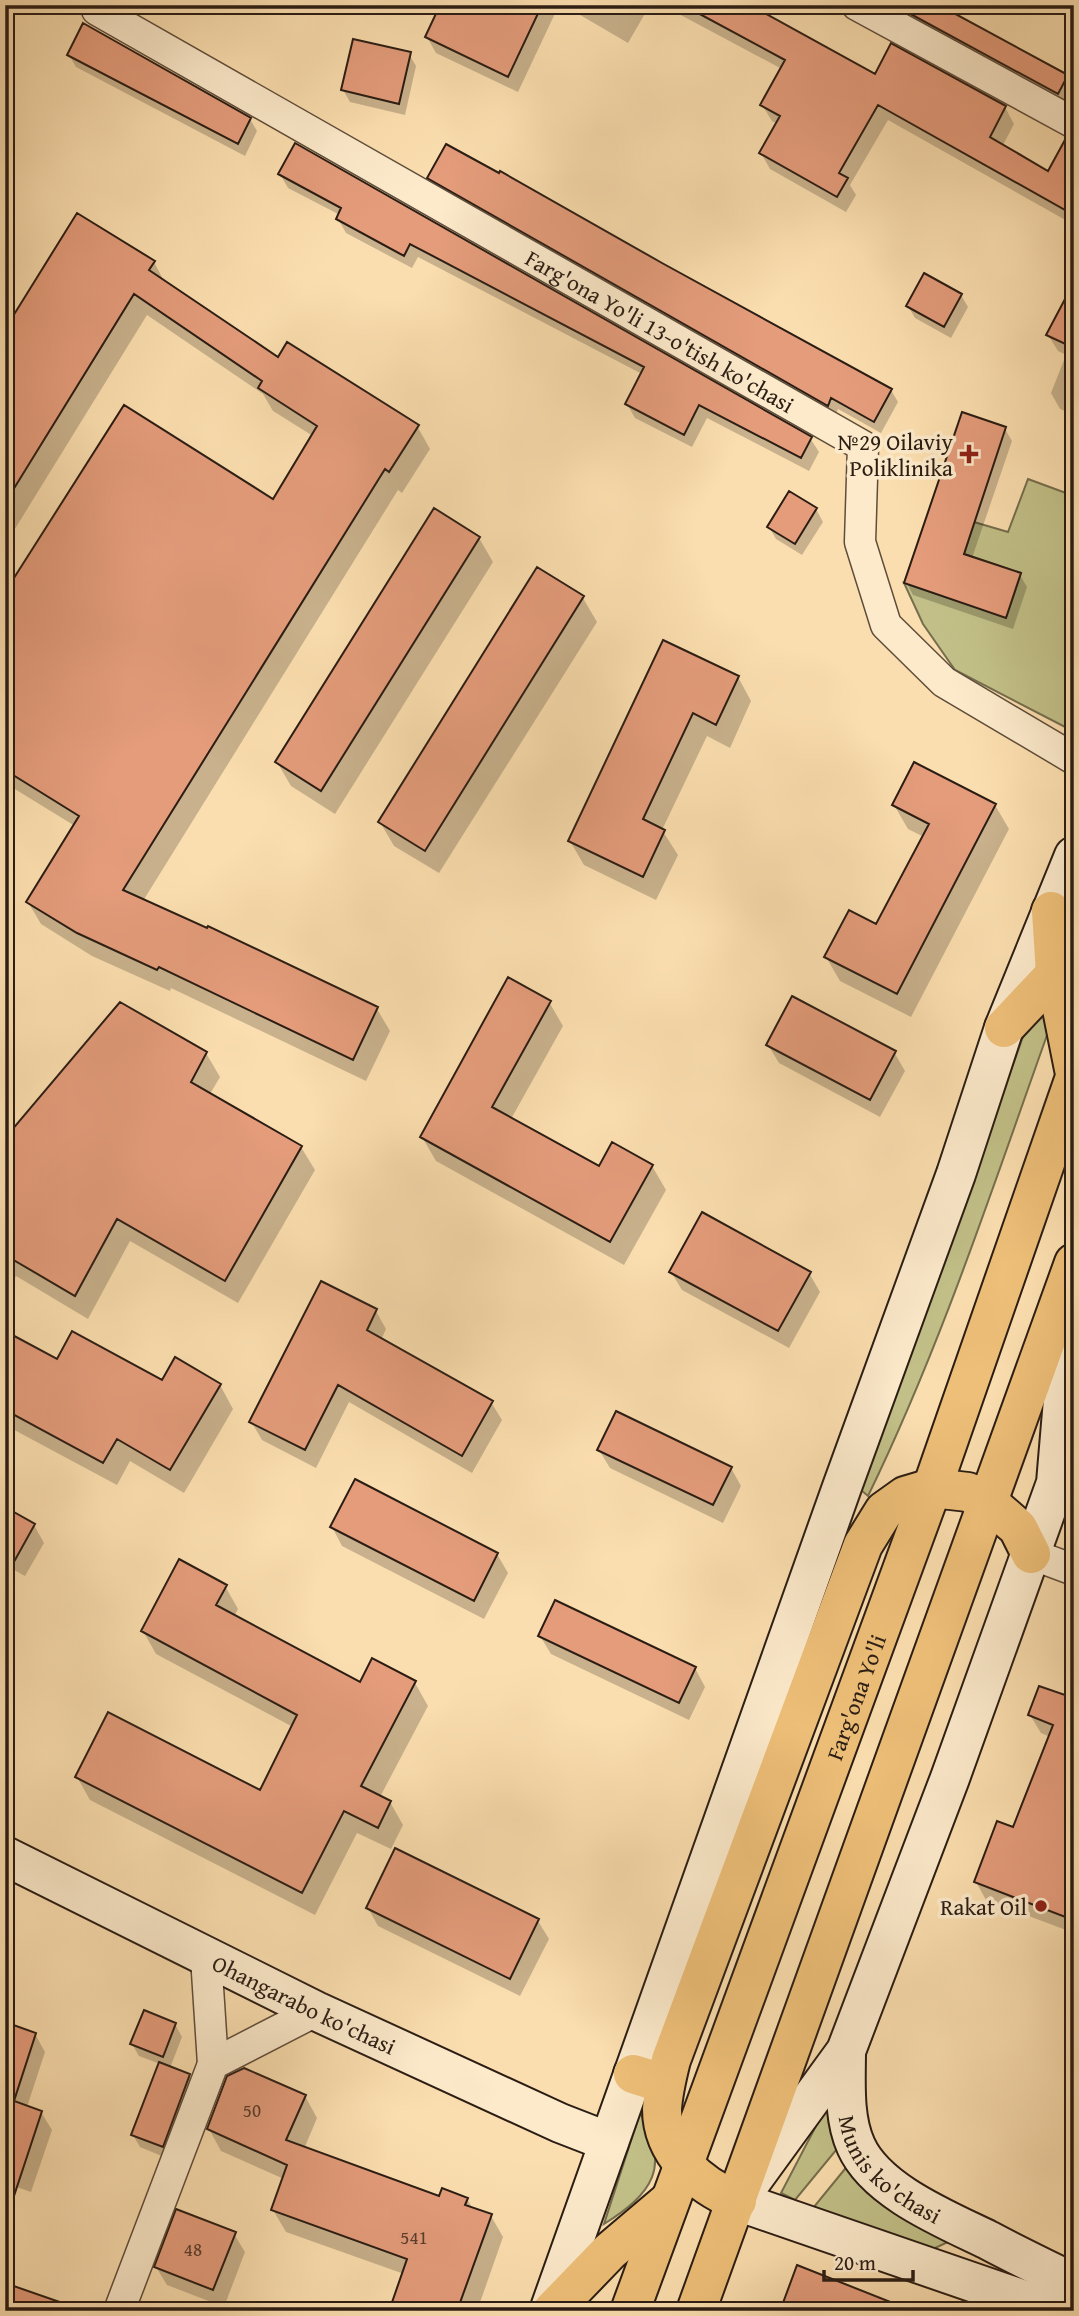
<svg xmlns="http://www.w3.org/2000/svg" width="1079" height="2316" font-family="'Gentium Book Plus',serif">
	<style>
		.green { fill: #c2c088; stroke: #766e4e; stroke-width: 2 }
		.shadow { fill: #0003 }
		.building { fill: #e49c7b; stroke: #2b1d14; stroke-width: 2 }
		.lines { fill: none; stroke-linecap: round; stroke-linejoin: round }
		.street-casing { stroke: #5f4d3b; stroke-width: 33 }
		.secondary-casing { stroke: #2b1d14; stroke-width: 42 }
		.primary-casing { stroke: #2b1d14; stroke-width: 42 }
		.street { stroke: #fceacb; stroke-width: 30 }
		.secondary { stroke: #fceacb; stroke-width: 38 }
		.primary { stroke: #eebf78; stroke-width: 38 }
		.poi-dot { fill: #8f2418; stroke: #fceacb; stroke-width: 2.5 }
		.labels { text-anchor: middle; dominant-baseline: central; stroke-width: 7; stroke-linejoin: round; paint-order: stroke }
		.number-label { font-size: 19px; fill: #593d2e }
		.street-label { font-size: 23px; fill: #2b1d14; stroke: #fceacb }
		.poi-label { font-size: 23px; fill: #2b1d14; stroke: #fceacb; text-anchor: end }
	</style>
	<rect width="100%" height="100%" fill="#fbdeaf"/>
	<filter id="stains"><feTurbulence type="fractalNoise" baseFrequency=".00286" numOctaves="4"/><feColorMatrix values="0 0 0 0 .2 0 0 0 0 .09 0 0 0 0 .02 0 0 0 .5 -.17"/></filter>
	<radialGradient id="worn" r=".72"><stop offset=".6" stop-color="#630" stop-opacity="0"/><stop offset="1" stop-color="#630" stop-opacity=".3"/></radialGradient>
	<path class="green" d="M 1028,479 L 1074,496 L 1074,722 L 1071,730 L 955,670 L 923,624 L 904,583 L 1006,617 L 1021,573 L 964,554 L 974,522 L 1008,532 Z
		M 1044,1011 L 1051,1024 C 994,1183 942,1344 868,1496 L 861,1490 L 1030,1017 Z
		M 828,2103 L 837,2149 L 795,2200 L 781,2193 Z
		M 640,2113 C 671,2167 653,2193 604,2224 Z
		M 849,2164 L 950,2241 L 929,2251 L 813,2208 Z"/>
	<path class="shadow" d="M 442,5 L 559,5 L 518,92 L 436,53 L 427,37 Z
		M 563,5 L 650,5 L 628,43 Z
		M 662,5 L 747,5 L 876,76 L 1005,107 L 1014,124 L 1002,147 L 1048,173 L 1074,142 L 1074,230 L 1069,222 L 888,120 L 850,185 L 856,195 L 846,212 L 770,169 L 761,153 L 777,124 L 772,121 L 762,105 L 782,69 Z
		M 876,5 L 937,5 L 1067,76 L 1074,88 L 1074,113 Z
		M 409,54 L 416,66 L 405,115 L 350,102 L 343,90 Z
		M 69,55 L 250,119 L 257,131 L 245,156 L 76,67 Z
		M 280,174 L 810,438 L 819,452 L 809,471 L 707,418 L 692,447 L 635,418 L 627,404 L 642,374 L 418,257 L 412,268 L 346,233 L 338,219 L 340,215 L 288,188 Z
		M 429,178 L 661,265 L 891,390 L 898,402 L 881,433 L 838,409 L 835,417 L 436,190 Z
		M 154,262 L 165,283 L 278,360 L 417,426 L 430,449 L 402,493 L 398,490 L 143,901 L 377,1009 L 390,1031 L 366,1081 L 171,988 L 170,991 L 92,956 L 41,924 L 28,902 L 75,826 L 5,783 L 5,595 L 273,501 L 313,436 L 273,411 L 263,394 L 147,315 L 5,545 L 5,332 Z
		M 1074,286 L 1074,415 L 1060,409 L 1051,393 L 1066,355 L 1058,351 L 1048,335 Z
		M 961,295 L 968,307 L 951,338 L 915,318 L 908,306 Z
		M 1005,429 L 1012,441 L 972,558 L 1020,575 L 1027,587 L 1013,629 L 913,595 L 906,582 Z
		M 816,509 L 823,522 L 802,555 L 776,539 L 769,527 Z
		M 479,538 L 493,562 L 335,814 L 291,786 L 277,762 Z
		M 583,598 L 597,622 L 439,873 L 394,846 L 380,822 Z
		M 664,642 L 738,677 L 751,701 L 730,748 L 707,736 L 662,830 L 678,855 L 656,900 L 584,865 L 570,841 Z
		M 894,805 L 995,805 L 1009,829 L 911,1017 L 840,981 L 826,957 L 877,927 L 924,837 L 908,829 Z
		M 549,1002 L 563,1026 L 511,1119 L 600,1168 L 652,1166 L 666,1190 L 624,1265 L 436,1161 L 422,1137 Z
		M 5,1004 L 10,1012 L 5,1020 Z
		M 768,1045 L 894,1052 L 905,1071 L 880,1117 L 779,1063 Z
		M 206,1053 L 220,1077 L 210,1094 L 301,1147 L 315,1170 L 238,1303 L 130,1241 L 88,1319 L 16,1276 L 5,1296 L 5,1141 Z
		M 671,1272 L 809,1273 L 820,1292 L 789,1348 L 682,1290 Z
		M 376,1311 L 386,1329 L 381,1340 L 491,1402 L 502,1420 L 472,1473 L 349,1402 L 316,1468 L 262,1440 L 251,1421 Z
		M 5,1333 L 57,1362 L 162,1382 L 220,1385 L 233,1409 L 184,1493 L 130,1461 L 117,1485 L 5,1425 Z
		M 599,1450 L 731,1468 L 741,1486 L 723,1523 L 610,1468 Z
		M 34,1525 L 44,1543 L 25,1576 L 5,1565 Z
		M 332,1527 L 497,1554 L 508,1573 L 484,1619 L 342,1546 Z
		M 225,1586 L 238,1609 L 234,1617 L 361,1684 L 415,1683 L 428,1706 L 380,1797 L 390,1802 L 403,1825 L 391,1849 L 357,1833 L 315,1915 L 90,1800 L 77,1777 L 261,1793 L 293,1727 L 156,1654 L 143,1631 Z
		M 540,1636 L 695,1668 L 705,1687 L 689,1720 L 551,1654 Z
		M 1074,1700 L 1074,1933 L 986,1900 L 976,1882 L 1014,1829 L 1050,1737 L 1041,1733 L 1030,1715 Z
		M 368,1908 L 538,1921 L 549,1939 L 520,1996 L 378,1926 Z
		M 5,2024 L 35,2034 L 45,2052 L 27,2107 L 41,2112 L 52,2130 L 31,2192 L 5,2183 Z
		M 175,2024 L 182,2037 L 170,2068 L 189,2076 L 196,2088 L 169,2159 L 140,2147 L 133,2135 L 160,2064 L 139,2056 L 132,2044 Z
		M 305,2096 L 317,2118 L 304,2149 L 440,2198 L 467,2199 L 473,2209 L 491,2216 L 503,2237 L 477,2311 L 391,2311 L 404,2274 L 286,2232 L 273,2210 L 284,2179 L 221,2151 L 209,2129 Z
		M 234,2234 L 245,2252 L 224,2307 L 167,2285 L 156,2267 Z"/>
	<path class="building" d="M 440,5 L 542,5 L 508,77 L 425,37 Z
		M 683,5 L 750,5 L 875,74 L 891,43 L 1006,106 L 990,137 L 1048,171 L 1066,138 L 1074,140 L 1074,215 L 878,105 L 839,173 L 848,178 L 837,197 L 759,153 L 780,116 L 760,105 L 785,60 Z
		M 894,5 L 939,5 L 1068,75 L 1058,94 Z
		M 83,23 L 251,118 L 238,144 L 67,55 Z
		M 353,39 L 411,52 L 399,104 L 341,90 Z
		M 295,143 L 812,437 L 801,458 L 699,405 L 684,435 L 625,404 L 644,367 L 410,244 L 404,256 L 336,219 L 341,208 L 278,174 Z
		M 446,144 L 499,173 L 500,171 L 662,263 L 892,389 L 874,422 L 831,398 L 828,406 L 427,178 Z
		M 77,213 L 155,261 L 149,270 L 278,357 L 287,342 L 419,425 L 389,472 L 385,469 L 123,890 L 207,928 L 208,926 L 378,1007 L 353,1060 L 159,967 L 157,970 L 77,933 L 26,902 L 79,816 L 5,770 L 5,592 L 124,405 L 273,499 L 317,426 L 258,388 L 262,381 L 134,294 L 5,503 L 5,329 Z
		M 924,273 L 962,294 L 944,327 L 906,306 Z
		M 1074,282 L 1074,348 L 1046,335 Z
		M 962,412 L 1006,427 L 964,554 L 1021,573 L 1006,618 L 904,583 Z
		M 789,491 L 817,508 L 795,544 L 767,527 Z
		M 434,508 L 480,537 L 321,791 L 275,762 Z
		M 537,567 L 584,596 L 425,851 L 378,822 Z
		M 663,640 L 739,676 L 716,725 L 693,713 L 643,819 L 665,830 L 643,877 L 568,841 Z
		M 914,762 L 996,804 L 897,994 L 824,957 L 849,910 L 876,924 L 929,824 L 892,805 Z
		M 508,977 L 551,1001 L 492,1107 L 599,1166 L 612,1142 L 653,1165 L 610,1242 L 420,1137 Z
		M 792,996 L 896,1051 L 870,1100 L 766,1045 Z
		M 120,1002 L 207,1052 L 191,1082 L 302,1146 L 225,1281 L 117,1219 L 75,1296 L 5,1255 L 5,1138 Z
		M 702,1212 L 811,1272 L 778,1331 L 669,1272 Z
		M 321,1281 L 377,1309 L 367,1330 L 493,1401 L 462,1456 L 338,1385 L 305,1450 L 249,1422 Z
		M 5,1331 L 57,1359 L 72,1331 L 162,1380 L 175,1357 L 221,1384 L 170,1470 L 117,1439 L 103,1463 L 5,1410 Z
		M 616,1411 L 732,1467 L 713,1505 L 597,1450 Z
		M 355,1479 L 498,1553 L 474,1601 L 330,1527 Z
		M 5,1507 L 35,1524 L 5,1578 Z
		M 179,1559 L 227,1585 L 216,1605 L 360,1682 L 372,1658 L 416,1681 L 361,1786 L 391,1801 L 378,1828 L 344,1811 L 302,1893 L 75,1777 L 108,1712 L 260,1790 L 297,1715 L 141,1631 Z
		M 555,1600 L 696,1667 L 679,1703 L 538,1636 Z
		M 1072,1676 L 1074,1677 L 1074,1904 L 1068,1918 L 974,1882 L 997,1821 L 1013,1827 L 1053,1725 L 1028,1715 L 1039,1686 L 1065,1695 Z
		M 395,1848 L 539,1919 L 510,1979 L 366,1908 Z
		M 144,2010 L 176,2023 L 163,2057 L 130,2044 Z
		M 5,2022 L 36,2033 L 14,2101 L 42,2111 L 10,2208 L 5,2208 Z
		M 159,2062 L 190,2074 L 163,2147 L 131,2135 Z
		M 244,2068 L 306,2095 L 286,2140 L 439,2196 L 442,2188 L 468,2198 L 465,2205 L 492,2214 L 457,2311 L 389,2311 L 407,2259 L 271,2210 L 287,2165 L 207,2129 L 227,2076 Z
		M 176,2209 L 236,2232 L 213,2290 L 154,2267 Z
		M 797,2265 L 908,2309 L 908,2311 L 780,2311 Z
		M 5,2283 L 74,2307 L 74,2311 L 5,2311 Z"/>
	<g class="lines">
		<defs>
			<g id="street">
				<path d="M 857,5 L 1074,123"/>
				<path id="s1" d="M 97,10 L 863,446 L 860,542 L 886,625 L 944,682 L 1074,759"/>
				<path d="M 1031,1554 L 1074,1570"/>
				<path d="M 206,1957 L 213,2064"/>
				<path d="M 119,2311 L 213,2064 L 316,2011"/>
			</g>
			<g id="secondary">
				<path id="s2" d="M 5,1856 L 316,2011 L 560,2123 L 609,2142"/>
				<path id="s3" d="M 846,2051 C 846,2082 843,2117 856,2146 C 876,2191 945,2219 988,2240 C 1016,2255 1045,2269 1074,2283"/>
				<path d="M 549,2311 L 842,1487 L 956,1174 L 1004,1028 L 1074,856"/>
				<path d="M 1056,2311 L 737,2201 L 846,2051 L 950,1778 L 1056,1483 L 1073,1281"/>
			</g>
			<g id="primary">
				<path d="M 1051,911 L 1055,974 L 1074,1069"/>
				<path d="M 1004,1028 L 1055,974 L 1069,962"/>
				<path d="M 633,2074 L 665,2084"/>
				<path d="M 737,2201 C 699,2185 662,2154 662,2109 C 663,2092 667,2076 671,2060 L 863,1545 L 884,1511 L 905,1496 L 932,1488 L 968,1492 L 988,1502 L 1018,1528 L 1031,1554"/>
				<path d="M 552,2311 L 610,2251 L 669,2201"/>
				<path id="s4" d="M 630,2311 L 932,1488 L 1074,1080"/>
				<path d="M 696,2311 L 1074,1263"/>
			</g>
		</defs>
		<use href="#street" class="street-casing"/>
		<use href="#secondary" class="secondary-casing"/>
		<use href="#primary" class="primary-casing"/>
		<use href="#street" class="street"/>
		<use href="#secondary" class="secondary"/>
		<use href="#primary" class="primary"/>
	</g>
	<g class="poi-dot">
		<path d="M965.5 443.5h7v7h7v7h-7v7h-7v-7h-7v-7h7z"/>
		<circle cx="1041" cy="1906" r="7"/>
	</g>
	<g class="labels">
		<g class="number-label">
			<text x="252" y="2110">50</text>
			<text x="414" y="2237">541</text>
			<text x="193" y="2249">48</text>
		</g>
		<g class="street-label">
			<text stroke="none"><textPath href="#s1" startOffset="648">Farg'ona Yo'li 13-o'tish ko'chasi</textPath></text>
			<text stroke="none"><textPath href="#s4" startOffset="654">Farg'ona Yo'li</textPath></text>
			<text stroke="none"><textPath href="#s2" startOffset="334">Ohangarabo ko'chasi</textPath></text>
			<text stroke="none"><textPath href="#s3" startOffset="136">Munis ko'chasi</textPath></text>
		</g>
		<g class="poi-label">
			<text x="953" y="441">№29 Oilaviy<tspan x="953" dy="26">Poliklinika</tspan></text>
			<text x="1027" y="1906">Rakat Oil</text>
		</g>
	</g>
	<rect width="1079" height="2316" fill="none" stroke="#fbdeaf" stroke-width="28"/>
	<rect x="7" y="7" width="1065" height="2302" fill="none" stroke="#2b1d14" stroke-width="3.5"/>
	<rect x="14" y="14" width="1051" height="2288" fill="none" stroke="#2b1d14" stroke-width="2"/>
	<path d="M824 2270v10h89v-10" fill="none" stroke="#2b1d14" stroke-width="3.5"/>
	<text x="834" y="2270" font-size="21" fill="#2b1d14" stroke="#fceacb" stroke-width="5" paint-order="stroke">20 m</text>
	<rect width="100%" height="100%" filter="url(#stains)"/>
	<rect width="100%" height="100%" fill="url(#worn)"/>
</svg>
